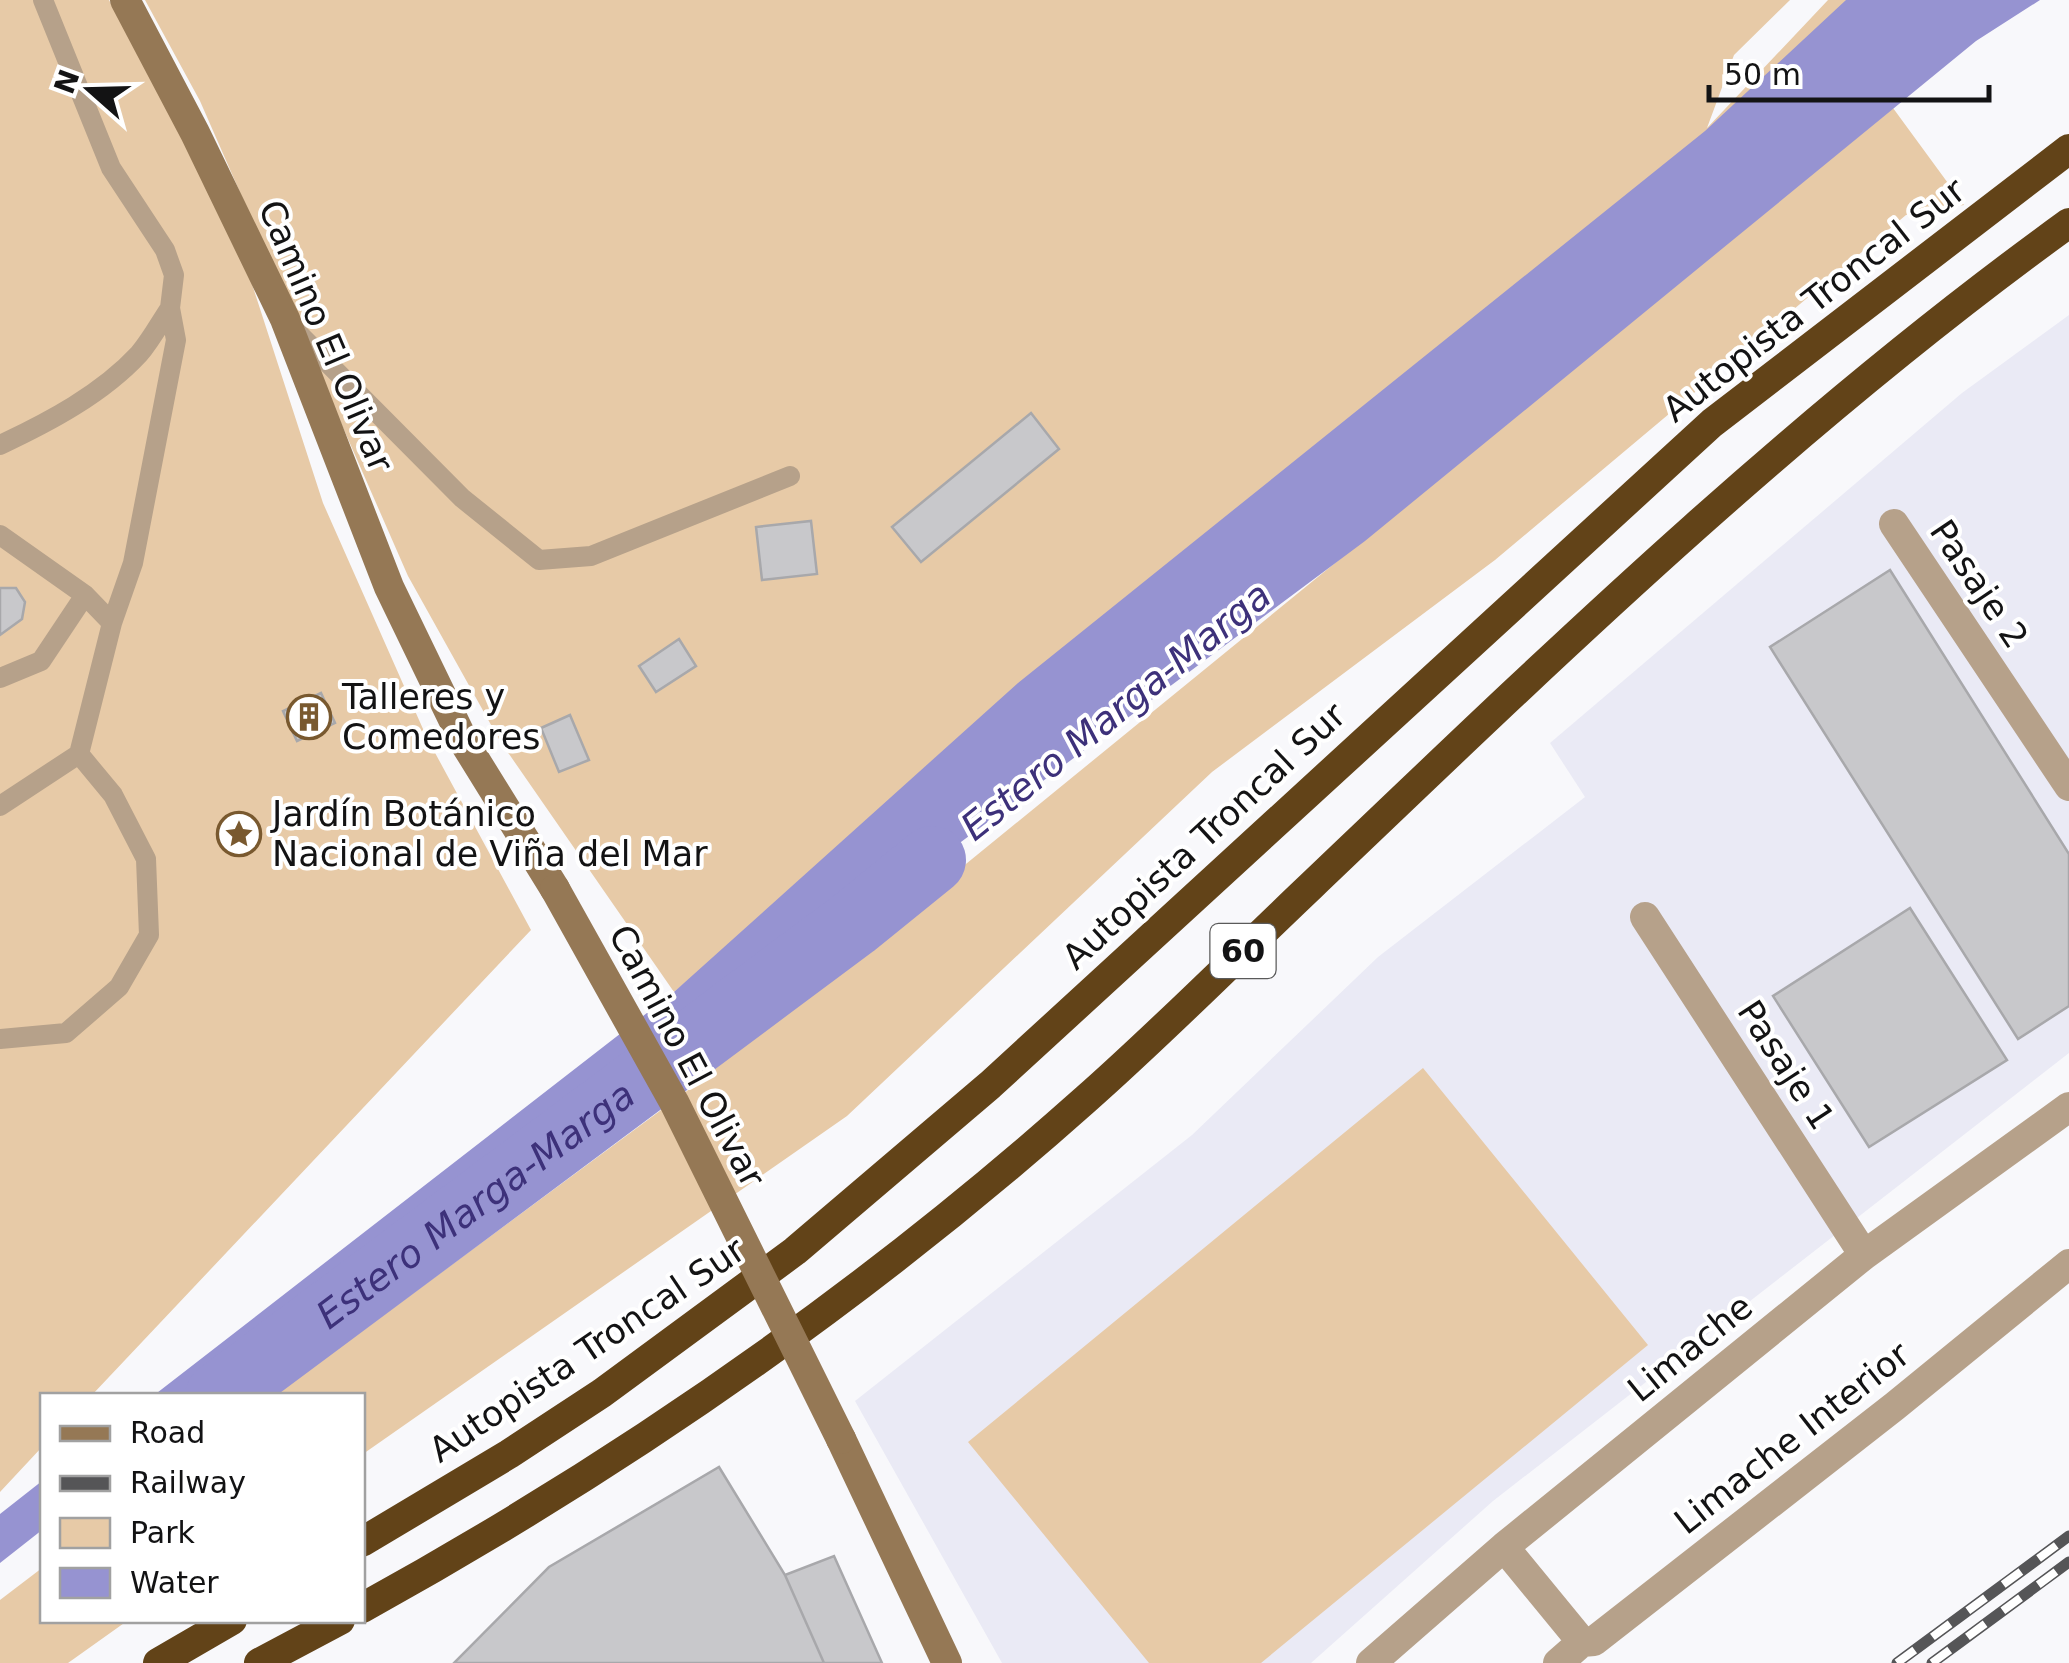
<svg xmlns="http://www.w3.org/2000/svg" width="2069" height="1663" font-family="'DejaVu Sans',sans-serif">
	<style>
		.built { fill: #eaeaf5 }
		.green { fill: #e7caa7 }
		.water { fill: #9693d1 }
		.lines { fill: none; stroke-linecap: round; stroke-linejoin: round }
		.river { stroke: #9693d1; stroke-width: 68 }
		.building { fill: #c8c8cb; stroke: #a8a8ab; stroke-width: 2.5 }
		.lane { stroke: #b6a18a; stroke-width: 20 }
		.street { stroke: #b6a18a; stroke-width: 30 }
		.secondary { stroke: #957855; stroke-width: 30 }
		.highway { stroke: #624318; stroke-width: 30 }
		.rail-casing { stroke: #555557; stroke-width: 11 }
		.rail { stroke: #fff; stroke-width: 8; stroke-dasharray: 22; stroke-linecap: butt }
		.secondary-bridge { stroke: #957855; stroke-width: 30 }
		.labels { text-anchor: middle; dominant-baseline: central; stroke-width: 8; stroke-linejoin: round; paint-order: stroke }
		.shield { fill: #fff; stroke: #5a5a5a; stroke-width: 2.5 }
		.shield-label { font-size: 32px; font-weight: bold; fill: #131314 }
		.street-label { font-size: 35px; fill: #131314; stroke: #fff }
		.poi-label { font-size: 35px; fill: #131314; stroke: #fff; text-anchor: start }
		.water-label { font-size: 38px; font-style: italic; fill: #3d317a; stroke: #fff }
	</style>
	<rect width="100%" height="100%" fill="#f8f8fb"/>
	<path class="built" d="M 2069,315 L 2069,1053 L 1493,1501 L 1311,1663 L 1002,1663 L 855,1401 L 1192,1135 L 1378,957 L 1585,797 L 1550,743 L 1962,393 Z"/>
	<path class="green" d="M 0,0 L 109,0 L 212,190 L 251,281 L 323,503 L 427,738 L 531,930 L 92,1395 L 42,1396 L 42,1447 L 0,1492 Z
		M 145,0 L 1790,0 L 1734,55 L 1707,128 L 1828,0 L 1965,0 L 950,766 L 674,992 L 500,741 L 408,576 L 200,101 Z
		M 1893,108 L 1964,205 L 1906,215 L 1495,560 L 1212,772 L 847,1116 L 363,1454 L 362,1396 L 274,1396 L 695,1085 Z
		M 1423,1068 L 1648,1345 L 1261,1663 L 1149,1663 L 968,1442 Z
		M 42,1568 L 42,1620 L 127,1621 L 68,1663 L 0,1663 L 0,1600 Z"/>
	<path class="water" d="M 1846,0 L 2040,0 L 1976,41 L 1365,541 L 219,1395 L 153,1396 L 674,992 L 1018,683 L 1705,131 Z
		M 42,1481 L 42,1530 L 0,1563 L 0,1514 Z"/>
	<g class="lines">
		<path class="river" id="s1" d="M 219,1396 L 853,924 L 932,860"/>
	</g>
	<path class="building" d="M 1031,413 L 1059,449 L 921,562 L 892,527 Z
		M 811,521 L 817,574 L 762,580 L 756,527 Z
		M 1890,570 L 2069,854 L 2069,1006 L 2018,1039 L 1770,647 Z
		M 0,588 L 16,588 L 25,602 L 22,619 L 0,635 Z
		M 679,639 L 696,666 L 656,692 L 639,666 Z
		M 321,693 L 335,723 L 297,741 L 283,711 Z
		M 570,715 L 589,760 L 559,772 L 541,728 Z
		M 1910,908 L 2007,1060 L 1869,1147 L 1773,996 Z
		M 719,1467 L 785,1575 L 824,1663 L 454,1663 L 549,1567 Z
		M 834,1556 L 882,1663 L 824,1663 L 785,1575 Z"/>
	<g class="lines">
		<path class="lane" d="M 293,328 L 462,498 L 539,560 L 591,556 L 790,476
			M 0,445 C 49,422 102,394 139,354 C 151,340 160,323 170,308
			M 0,535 L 85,595 L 112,623
			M 0,678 L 41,661 L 85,595
			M 0,806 L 79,754 L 112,623 L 133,563 L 176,340 L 170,308 L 174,275 L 165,250 L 111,168 L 43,0
			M 0,1039 L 66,1033 L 119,987 L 149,935 L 146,859 L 113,795 L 79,754"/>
		<path class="street" d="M 1894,524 L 2069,786
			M 1645,917 L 1864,1255
			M 1504,1547 L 1582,1642
			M 1371,1663 L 1504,1547 L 1864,1255 L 2069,1107
			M 1558,1663 L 1582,1642 L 1594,1641 L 1895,1406 L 2069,1264"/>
		<path class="secondary" d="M 125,0 L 195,133 L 285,319 L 389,587 L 464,742 L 555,889
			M 841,1439 L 947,1663"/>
		<path class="highway" d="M 362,1542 L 509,1454 L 602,1393 L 795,1251 L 990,1085 L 1712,423 L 2069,149
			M 362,1608 C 621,1465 865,1296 1086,1099 C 1163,1031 1236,957 1311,886 C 1554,654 1796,420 2069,223
			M 158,1663 L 232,1620
			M 259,1663 L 340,1620"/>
		<defs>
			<path id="rail" d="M 1897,1663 L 2069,1536
				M 1932,1663 L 2069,1562"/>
		</defs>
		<use href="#rail" class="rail-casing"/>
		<use href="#rail" class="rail"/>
		<path class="secondary-bridge" d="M 555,889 L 674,1102 L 841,1439"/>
	</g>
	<defs>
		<symbol id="building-ring" viewBox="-11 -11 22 22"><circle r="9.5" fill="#fff" stroke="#79592f" stroke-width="1.5"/><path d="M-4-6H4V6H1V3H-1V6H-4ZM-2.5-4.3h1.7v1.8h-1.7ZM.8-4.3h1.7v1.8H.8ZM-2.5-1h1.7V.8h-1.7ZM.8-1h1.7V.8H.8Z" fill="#79592f"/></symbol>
		<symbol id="sight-ring" viewBox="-11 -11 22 22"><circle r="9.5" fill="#fff" stroke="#79592f" stroke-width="1.5"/><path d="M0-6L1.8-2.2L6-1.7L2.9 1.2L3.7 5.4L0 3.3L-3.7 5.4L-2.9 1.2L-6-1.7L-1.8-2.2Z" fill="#79592f"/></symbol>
	</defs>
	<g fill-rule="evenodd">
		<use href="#building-ring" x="284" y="692" width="50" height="50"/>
		<use href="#sight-ring" x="214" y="809" width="50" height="50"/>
	</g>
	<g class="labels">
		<rect class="shield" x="1210.5" y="924" width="65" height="54" rx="8"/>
		<g class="shield-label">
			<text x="1243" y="951">60</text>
		</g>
		<g class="street-label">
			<text transform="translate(1814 300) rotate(-38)">Autopista Troncal Sur</text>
			<text transform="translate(326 336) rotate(67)">Camino El Olivar</text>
			<text transform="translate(1979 584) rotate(56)">Pasaje 2</text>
			<text transform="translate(1204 836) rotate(-43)">Autopista Troncal Sur</text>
			<text transform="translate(687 1056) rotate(62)">Camino El Olivar</text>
			<text transform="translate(1786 1065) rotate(57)">Pasaje 1</text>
			<text transform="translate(1690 1348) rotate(-39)">Limache</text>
			<text transform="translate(587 1350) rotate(-34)">Autopista Troncal Sur</text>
			<text transform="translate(1792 1438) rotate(-38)">Limache Interior</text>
		</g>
		<g class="poi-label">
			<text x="342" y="697">Talleres y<tspan x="342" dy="40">Comedores</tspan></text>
			<text x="272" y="814">Jardín Botánico<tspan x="272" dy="40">Nacional de Viña del Mar</tspan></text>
		</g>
		<g class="water-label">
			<text transform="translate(1116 711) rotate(-39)">Estero Marga-Marga</text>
			<text stroke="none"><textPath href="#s1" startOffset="320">Estero Marga-Marga</textPath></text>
		</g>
	</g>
	<rect x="40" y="1393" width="325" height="230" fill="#ffffff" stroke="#a1a1a1" stroke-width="2.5"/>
	<rect x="60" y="1426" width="50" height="15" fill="#957855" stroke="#a1a1a1" stroke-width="2.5"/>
	<text x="130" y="1443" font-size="30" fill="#131314">Road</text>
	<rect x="60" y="1476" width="50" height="15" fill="#555557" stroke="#a1a1a1" stroke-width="2.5"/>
	<text x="130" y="1493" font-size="30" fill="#131314">Railway</text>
	<rect x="60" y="1518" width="50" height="30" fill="#e7caa7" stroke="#a1a1a1" stroke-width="2.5"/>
	<text x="130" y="1543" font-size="30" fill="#131314">Park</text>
	<rect x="60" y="1568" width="50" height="30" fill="#9693d1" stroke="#a1a1a1" stroke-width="2.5"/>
	<text x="130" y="1593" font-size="30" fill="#131314">Water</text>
	<g transform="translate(90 90) rotate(290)" stroke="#ffffff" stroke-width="8" paint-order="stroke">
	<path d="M0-8L18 38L0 25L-18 38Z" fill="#131314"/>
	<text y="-15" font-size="28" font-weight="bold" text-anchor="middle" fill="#131314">N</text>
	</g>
	<path d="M1709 85v15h280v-15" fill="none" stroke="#131314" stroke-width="5"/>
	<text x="1724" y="85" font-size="30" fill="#131314" stroke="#ffffff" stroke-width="8" paint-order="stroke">50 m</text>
</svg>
